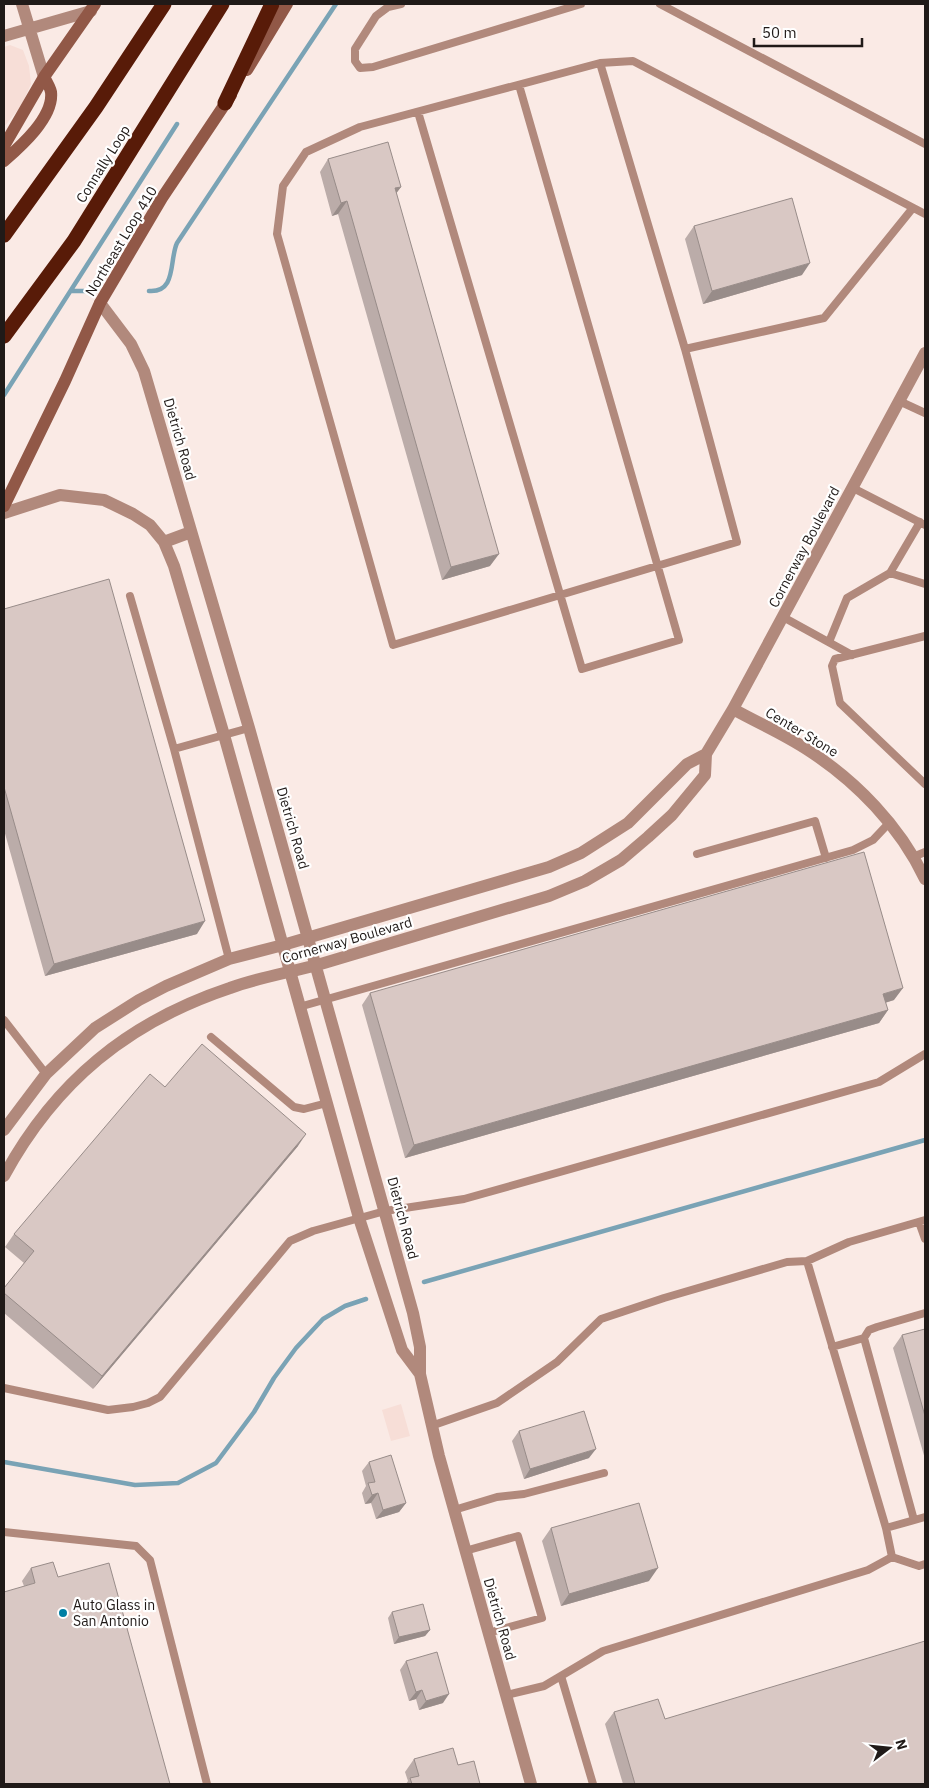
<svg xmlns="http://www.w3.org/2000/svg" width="929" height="1788" font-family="'IBM Plex Sans',sans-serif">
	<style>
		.built { fill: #f7ded7 }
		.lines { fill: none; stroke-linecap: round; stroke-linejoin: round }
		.stream { stroke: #7aa3b5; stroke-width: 4.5 }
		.lane { stroke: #b1897c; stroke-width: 8 }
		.street { stroke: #b1897c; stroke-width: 12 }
		.secondary { stroke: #915847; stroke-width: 12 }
		.highway { stroke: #581b08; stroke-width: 15 }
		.wall { fill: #bbaca9 }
		.shaded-wall { fill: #988c89 }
		.building { fill: #d9c8c4; stroke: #988c89 }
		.poi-dot { fill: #007fa4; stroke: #fff; stroke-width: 2 }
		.labels { text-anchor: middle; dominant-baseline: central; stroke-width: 4.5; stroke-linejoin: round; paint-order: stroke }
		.street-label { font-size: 14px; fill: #201a18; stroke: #fff }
		.poi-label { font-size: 14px; fill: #201a18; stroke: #fff; text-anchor: start }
	</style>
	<rect width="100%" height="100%" fill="#faeae5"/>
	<path class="built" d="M 10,45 L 23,50 L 29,66 L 31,84 L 21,106 L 4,127 L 4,47 Z
		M 401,1404 L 410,1436 L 391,1441 L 382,1410 Z"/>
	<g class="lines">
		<path class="stream" d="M 71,291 L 92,291
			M 149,291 C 177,293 169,260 177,243 L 336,4
			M 4,395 L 177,124
			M 424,1282 L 925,1140
			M 4,1462 L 135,1485 L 178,1483 L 216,1463 L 254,1412 L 274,1378 L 296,1348 L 323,1319 L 345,1306 L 366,1299"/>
		<path class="lane" d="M 401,4 L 388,7 L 376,16 L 355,49 L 355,61 L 360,68 L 373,67 L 581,4
			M 660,4 L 925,144
			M 600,63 L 685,349
			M 418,112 L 582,669 L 679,640 L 519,85
			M 912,209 L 824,318 L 685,349 L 737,542 L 393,645 L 277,234 L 283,186 L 306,152 L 360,127 L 600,63 L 633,61 L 925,214
			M 899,401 L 925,413
			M 853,488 L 925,525
			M 890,573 L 925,584
			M 130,596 L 174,749 L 229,959
			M 783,617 L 852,655
			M 925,636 L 835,659 L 832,666 L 840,703 L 925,784
			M 829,642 L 847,598 L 890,573 L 920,522
			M 174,749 L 249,728
			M 697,854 L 815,821 L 826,858
			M 913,857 L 925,852
			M 299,1007 L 853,850 L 873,840 L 889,823
			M 4,1020 L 46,1074
			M 211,1037 L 294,1107 L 304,1109 L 327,1103
			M 919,1222 L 925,1239
			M 807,1261 L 849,1242 L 925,1220
			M 864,1338 L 869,1330 L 877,1327 L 925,1313
			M 832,1347 L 864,1338 L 914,1520
			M 4,1388 L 108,1410 L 133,1407 L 148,1403 L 160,1397 L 290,1241 L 313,1231 L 385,1211 L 464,1199 L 879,1082 L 925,1054
			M 431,1426 L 497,1403 L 557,1362 L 601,1319 L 664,1298 L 787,1262 L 807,1261 L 886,1528 L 892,1557 L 868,1570 L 603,1651 L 544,1686 L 506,1695
			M 454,1510 L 497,1497 L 524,1494 L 604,1473
			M 886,1528 L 925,1517
			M 4,1532 L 136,1546 L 150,1560 L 207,1784
			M 465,1551 L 518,1536 L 542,1618 L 488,1633
			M 892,1557 L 919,1566 L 925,1564
			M 561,1676 L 593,1784"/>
		<path class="street" d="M 22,4 L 44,77
			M 4,36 L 91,11
			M 100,303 L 131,344 L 144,371 L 249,728 L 413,1313 L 420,1347 L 420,1374 L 439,1456 L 531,1784
			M 4,513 L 60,495 L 104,500 L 133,514 L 150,525 L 164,542 L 174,566 L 224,735 L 359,1218 L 402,1350 L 420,1374
			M 164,542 L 191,532
			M 733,709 C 758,723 784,734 808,750 C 856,781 900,826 925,879
			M 4,1130 L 46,1074 L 95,1028 L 139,1000 L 166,986 L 229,959 L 283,945 L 549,867 L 581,853 L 628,823 L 687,764 L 706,754 L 733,709 L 925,353
			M 4,1176 C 55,1082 128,1022 230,988 C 260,977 293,972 324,963 C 399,941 474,919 549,896 L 585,881 L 621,860 L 648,837 L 672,815 L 705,775 L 706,754"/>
		<path class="secondary" d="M 247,70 L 287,4
			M 4,146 L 44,77 L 95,4
			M 4,161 C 21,146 54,117 51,92 C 50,87 47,82 44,77
			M 4,506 L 65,381 L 100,303 L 162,198 L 231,95"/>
		<path class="highway" d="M 225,103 L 272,4
			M 4,235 L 96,107 L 164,4
			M 4,336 L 74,241 L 222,4"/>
	</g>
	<path class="wall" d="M 328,159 L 401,187 L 396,193 L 490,566 L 442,580 L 338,214 L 332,216 L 320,172 Z
		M 694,226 L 802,275 L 703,304 L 685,239 Z
		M 4,609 L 197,934 L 45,976 L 4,830 Z
		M 370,993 L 894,1000 L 885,1003 L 888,1010 L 879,1023 L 405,1158 L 362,1005 Z
		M 165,1087 L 298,1146 L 93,1389 L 4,1313 L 4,1288 L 24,1263 L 5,1247 L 14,1234 Z
		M 925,1329 L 925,1459 L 893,1348 L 902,1335 Z
		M 519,1431 L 589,1458 L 524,1479 L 512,1441 Z
		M 369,1462 L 406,1503 L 399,1512 L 376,1519 L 371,1503 L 365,1504 L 362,1493 L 366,1486 L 362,1471 Z
		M 551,1528 L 649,1581 L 561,1606 L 542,1541 Z
		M 31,1568 L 58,1577 L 24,1586 L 22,1581 Z
		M 392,1612 L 430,1630 L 425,1636 L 394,1644 L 388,1618 Z
		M 406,1661 L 443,1703 L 419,1710 L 416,1699 L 409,1701 L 400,1670 Z
		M 614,1712 L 665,1719 L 925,1784 L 623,1784 L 605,1724 Z
		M 414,1759 L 458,1765 L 480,1784 L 406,1784 L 408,1781 L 405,1772 Z"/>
	<path class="shaded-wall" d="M 401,187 L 392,199 L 395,188 Z
		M 347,201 L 338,214 L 332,216 L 341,203 Z
		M 810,263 L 802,275 L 703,304 L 712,291 Z
		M 499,554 L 490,566 L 442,580 L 451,567 Z
		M 205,921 L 197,934 L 45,976 L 54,964 Z
		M 903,988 L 894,1000 L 874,1006 L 883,994 Z
		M 888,1010 L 879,1023 L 405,1158 L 414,1145 Z
		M 306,1134 L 298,1146 L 93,1389 L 102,1376 Z
		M 596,1449 L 589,1458 L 524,1479 L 530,1469 Z
		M 378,1493 L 371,1503 L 365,1504 L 372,1495 Z
		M 406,1503 L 399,1512 L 376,1519 L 383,1510 Z
		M 658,1568 L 649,1581 L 561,1606 L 569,1594 Z
		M 430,1630 L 425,1636 L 394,1644 L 399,1637 Z
		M 422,1690 L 416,1699 L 409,1701 L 416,1692 Z
		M 449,1694 L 443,1703 L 419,1710 L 426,1701 Z"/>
	<path class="building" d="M 388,142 L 401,187 L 395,188 L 499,554 L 451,567 L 347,201 L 341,203 L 328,159 Z
		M 792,198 L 810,263 L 712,291 L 694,226 Z
		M 109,579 L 205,921 L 54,964 L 4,787 L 4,609 Z
		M 864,852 L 903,988 L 883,994 L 888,1010 L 414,1145 L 370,993 Z
		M 202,1044 L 306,1134 L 102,1376 L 4,1293 L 4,1288 L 34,1251 L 14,1234 L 150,1074 L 165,1087 Z
		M 925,1329 L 925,1416 L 902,1335 Z
		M 584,1411 L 596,1449 L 530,1469 L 519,1431 Z
		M 391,1455 L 406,1503 L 383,1510 L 378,1493 L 372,1495 L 368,1483 L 375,1482 L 369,1462 Z
		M 639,1503 L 658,1568 L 569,1594 L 551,1528 Z
		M 53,1562 L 58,1577 L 109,1563 L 170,1784 L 4,1784 L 4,1592 L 35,1583 L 31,1568 Z
		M 423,1604 L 430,1630 L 399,1637 L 392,1612 Z
		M 925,1641 L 925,1784 L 635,1784 L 614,1712 L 658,1699 L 665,1719 Z
		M 437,1652 L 449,1694 L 426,1701 L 422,1690 L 416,1692 L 406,1661 Z
		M 453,1748 L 458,1765 L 474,1761 L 480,1784 L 412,1784 L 410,1778 L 419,1776 L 414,1759 Z"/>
	<circle class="poi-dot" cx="63" cy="1613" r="5"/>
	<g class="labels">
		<g class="street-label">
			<text transform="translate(103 164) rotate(-58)">Connally Loop</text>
			<text transform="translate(121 241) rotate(-59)">Northeast Loop 410</text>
			<text transform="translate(180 439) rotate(74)">Dietrich Road</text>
			<text transform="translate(804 547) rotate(-62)">Cornerway Boulevard</text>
			<text transform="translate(802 732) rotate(31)">Center Stone</text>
			<text transform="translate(293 828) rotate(74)">Dietrich Road</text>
			<text transform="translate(347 940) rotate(-16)">Cornerway Boulevard</text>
			<text transform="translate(403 1218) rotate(75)">Dietrich Road</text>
			<text transform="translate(500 1619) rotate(74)">Dietrich Road</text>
		</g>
		<g class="poi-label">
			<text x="73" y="1605">Auto Glass in<tspan x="73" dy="16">San Antonio</tspan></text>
		</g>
	</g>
	<rect width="929" height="1788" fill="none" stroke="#201a18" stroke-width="10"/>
	<g transform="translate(889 1748) rotate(74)" stroke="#ffffff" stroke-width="4" paint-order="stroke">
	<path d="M0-4L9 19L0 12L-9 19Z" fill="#201a18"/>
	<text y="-8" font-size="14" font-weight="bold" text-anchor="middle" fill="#201a18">N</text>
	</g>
	<path d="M754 38v8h108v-8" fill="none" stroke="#201a18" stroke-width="2.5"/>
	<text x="762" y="38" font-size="15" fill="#201a18" stroke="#ffffff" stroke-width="4" paint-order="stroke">50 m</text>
</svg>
